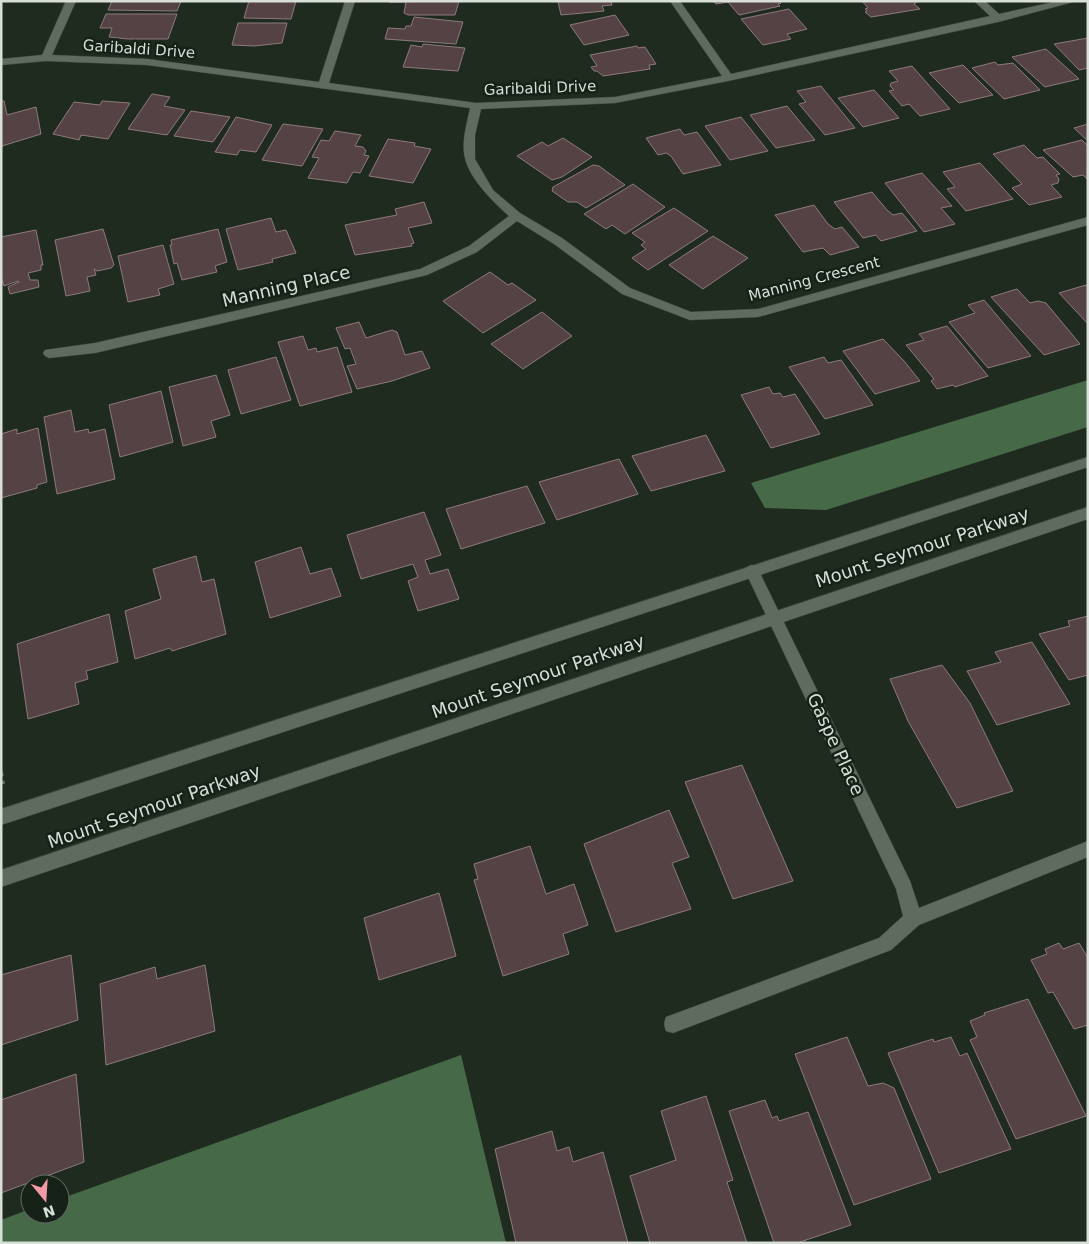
<svg xmlns="http://www.w3.org/2000/svg" width="1089" height="1244" font-family="'DejaVu Sans',sans-serif">
	<style>
		.forest { fill: #466948 }
		.building { fill: #544244; stroke: #8e7a7c }
		.lines { fill: none; stroke-linecap: round; stroke-linejoin: round }
		.street-casing { stroke: #3f483f; stroke-width: 1 }
		.secondary-casing { stroke: #3f483f; stroke-width: 1 }
		.path { stroke: #687168; stroke-width: 4; stroke-dasharray: 4.5 4.5; stroke-linecap: butt }
		.street { fill: #5e6b5e; fill-rule: evenodd }
		.secondary { fill: #5e6b5e; fill-rule: evenodd }
		.labels { text-anchor: middle; dominant-baseline: central; stroke-width: 5; stroke-linejoin: round; paint-order: stroke }
		.far-street-label { font-size: 15px; fill: #d7dfd7; stroke: #162117 }
		.street-label { font-size: 18px; fill: #d7dfd7; stroke: #162117 }
	</style>
	<rect width="100%" height="100%" fill="#202b20"/>
	<path class="forest" d="M 1088,380 L 1088,427 L 826,510 L 765,508 L 751,483 Z
		M 461,1055 L 506,1243 L 1,1243 L 1,1220 L 30,1209 L 30,1214 L 60,1214 L 60,1199 Z"/>
	<path class="building" d="M 112,1 L 181,1 L 177,11 L 108,10 Z
		M 249,1 L 296,1 L 291,19 L 244,18 Z
		M 459,1 L 455,15 L 408,15 L 404,13 L 406,2 L 389,2 Z
		M 558,1 L 611,1 L 612,5 L 602,6 L 604,11 L 561,15 Z
		M 713,1 L 779,1 L 781,3 L 778,4 L 780,6 L 739,15 L 728,2 L 716,4 Z
		M 862,1 L 918,1 L 914,4 L 920,9 L 871,17 L 865,12 L 867,11 L 865,9 L 868,8 Z
		M 789,9 L 807,29 L 787,34 L 791,39 L 763,45 L 741,19 Z
		M 106,14 L 177,14 L 168,39 L 128,39 L 109,37 L 112,28 L 100,28 Z
		M 615,15 L 629,35 L 584,45 L 570,25 Z
		M 414,17 L 463,22 L 456,44 L 385,39 L 388,28 L 405,29 L 406,26 L 411,26 Z
		M 238,23 L 287,23 L 282,43 L 254,46 L 232,45 Z
		M 1088,38 L 1088,68 L 1079,70 L 1054,44 Z
		M 423,44 L 465,48 L 458,71 L 403,67 L 411,45 L 422,47 Z
		M 637,46 L 638,48 L 645,47 L 656,64 L 649,65 L 650,69 L 603,76 L 597,71 L 594,71 L 591,67 L 597,66 L 590,55 Z
		M 1046,49 L 1079,79 L 1045,87 L 1012,57 Z
		M 995,62 L 998,65 L 1013,63 L 1040,90 L 1004,99 L 972,68 Z
		M 963,65 L 993,95 L 959,103 L 929,73 Z
		M 912,66 L 950,109 L 920,116 L 909,104 L 902,106 L 889,91 L 894,90 L 890,86 L 891,83 L 898,81 L 889,71 Z
		M 821,86 L 855,128 L 825,135 L 799,104 L 806,102 L 797,91 Z
		M 874,90 L 899,118 L 863,127 L 838,98 Z
		M 152,94 L 170,97 L 164,106 L 185,110 L 167,135 L 128,129 Z
		M 1,101 L 4,101 L 7,115 L 36,107 L 41,134 L 2,146 L 1,152 Z
		M 102,101 L 130,103 L 108,139 L 81,135 L 79,140 L 53,134 L 74,102 L 100,105 Z
		M 787,106 L 815,140 L 776,148 L 750,115 Z
		M 191,111 L 230,117 L 213,142 L 174,136 Z
		M 236,117 L 272,125 L 256,152 L 240,150 L 237,155 L 215,152 Z
		M 741,117 L 768,151 L 730,160 L 705,126 Z
		M 283,124 L 323,129 L 302,166 L 262,160 Z
		M 1088,124 L 1088,141 L 1074,128 Z
		M 680,129 L 684,135 L 697,132 L 721,165 L 683,174 L 671,156 L 666,153 L 658,155 L 646,138 Z
		M 335,131 L 361,135 L 355,146 L 363,147 L 366,151 L 364,155 L 369,156 L 360,173 L 353,172 L 347,183 L 308,178 L 319,158 L 312,157 L 321,140 L 329,141 Z
		M 563,138 L 592,157 L 562,177 L 552,180 L 517,156 L 542,142 L 548,146 Z
		M 388,139 L 415,143 L 414,146 L 431,149 L 413,183 L 369,176 Z
		M 1082,140 L 1088,146 L 1087,179 L 1083,175 L 1073,177 L 1043,150 Z
		M 1024,145 L 1037,158 L 1043,157 L 1060,174 L 1056,175 L 1059,179 L 1058,183 L 1051,185 L 1062,197 L 1029,205 L 1012,188 L 1022,184 L 993,154 Z
		M 980,163 L 1013,199 L 966,211 L 947,189 L 955,187 L 943,172 Z
		M 593,165 L 599,166 L 625,185 L 586,208 L 577,202 L 568,202 L 552,191 L 553,187 Z
		M 922,173 L 952,206 L 941,208 L 955,224 L 924,232 L 885,183 Z
		M 633,184 L 665,207 L 625,234 L 612,225 L 606,229 L 584,214 Z
		M 872,192 L 887,210 L 893,215 L 902,213 L 917,231 L 881,241 L 876,235 L 863,238 L 834,202 Z
		M 424,202 L 432,223 L 408,228 L 414,243 L 411,244 L 412,246 L 355,255 L 345,225 L 397,215 L 395,209 Z
		M 814,205 L 828,224 L 835,229 L 842,227 L 859,247 L 830,255 L 823,248 L 803,252 L 775,215 Z
		M 674,208 L 708,231 L 648,270 L 632,258 L 646,249 L 641,245 L 645,242 L 632,233 Z
		M 271,218 L 276,232 L 286,230 L 296,253 L 272,259 L 273,262 L 238,270 L 226,229 Z
		M 103,229 L 114,265 L 111,268 L 97,271 L 94,269 L 96,275 L 87,277 L 90,291 L 66,296 L 55,240 Z
		M 218,229 L 227,262 L 215,266 L 217,272 L 182,280 L 177,263 L 174,264 L 170,245 L 172,245 L 171,240 Z
		M 36,230 L 43,265 L 41,265 L 41,270 L 28,273 L 30,280 L 38,280 L 39,287 L 10,294 L 8,287 L 19,282 L 18,281 L 4,286 L 1,276 L 1,237 Z
		M 713,236 L 748,258 L 703,289 L 669,265 Z
		M 163,245 L 174,284 L 158,289 L 160,295 L 128,302 L 118,256 Z
		M 490,272 L 508,285 L 512,283 L 536,300 L 483,333 L 443,301 Z
		M 1086,285 L 1088,287 L 1088,324 L 1059,293 Z
		M 1017,289 L 1030,303 L 1038,301 L 1046,303 L 1080,344 L 1044,355 L 991,297 Z
		M 984,300 L 1031,356 L 988,368 L 949,322 L 975,313 L 968,305 Z
		M 542,312 L 572,336 L 523,369 L 491,344 Z
		M 359,322 L 366,338 L 392,330 L 397,332 L 405,355 L 422,351 L 430,368 L 392,381 L 357,389 L 347,366 L 356,364 L 350,348 L 345,349 L 336,328 Z
		M 947,326 L 988,376 L 955,387 L 953,385 L 937,389 L 931,381 L 934,379 L 906,345 L 924,340 L 919,334 Z
		M 303,336 L 308,350 L 316,348 L 317,352 L 337,347 L 352,392 L 300,406 L 278,342 Z
		M 883,339 L 904,361 L 920,381 L 875,394 L 843,351 Z
		M 276,357 L 291,400 L 241,414 L 228,370 Z
		M 824,357 L 828,363 L 841,360 L 873,405 L 825,419 L 789,367 Z
		M 216,375 L 230,415 L 211,421 L 216,437 L 183,446 L 169,387 Z
		M 769,387 L 773,394 L 780,393 L 783,397 L 795,394 L 820,434 L 771,448 L 741,395 Z
		M 161,391 L 173,442 L 120,457 L 109,405 Z
		M 71,410 L 75,432 L 88,429 L 89,433 L 105,429 L 115,479 L 57,494 L 44,417 Z
		M 38,428 L 47,482 L 37,485 L 37,488 L 1,498 L 1,434 L 17,429 L 17,434 Z
		M 706,435 L 725,471 L 651,491 L 632,456 Z
		M 619,459 L 638,494 L 557,520 L 539,482 Z
		M 527,486 L 545,523 L 461,549 L 446,509 Z
		M 424,512 L 441,555 L 425,560 L 430,574 L 448,569 L 459,599 L 418,611 L 408,581 L 418,577 L 413,564 L 361,579 L 347,535 Z
		M 301,547 L 310,574 L 331,568 L 341,596 L 270,618 L 255,562 Z
		M 196,556 L 202,582 L 214,579 L 226,634 L 172,651 L 170,648 L 135,659 L 125,611 L 161,599 L 153,569 Z
		M 109,614 L 118,662 L 86,671 L 88,679 L 75,683 L 79,704 L 28,719 L 17,644 Z
		M 1088,616 L 1088,675 L 1069,680 L 1039,634 L 1070,626 L 1068,621 Z
		M 1032,642 L 1070,704 L 997,725 L 967,671 L 1001,662 L 995,652 Z
		M 942,665 L 970,703 L 1013,791 L 957,808 L 908,721 L 890,679 Z
		M 742,765 L 793,881 L 733,899 L 685,782 Z
		M 669,810 L 689,857 L 672,863 L 691,909 L 616,932 L 584,844 Z
		M 530,846 L 546,894 L 574,884 L 588,925 L 563,934 L 569,954 L 503,976 L 474,880 L 478,879 L 474,864 Z
		M 439,893 L 456,956 L 379,980 L 364,918 Z
		M 1059,943 L 1063,949 L 1079,943 L 1088,958 L 1088,1025 L 1074,1029 L 1053,992 L 1048,993 L 1031,960 L 1047,954 L 1045,949 Z
		M 71,955 L 78,1020 L 1,1045 L 1,975 Z
		M 205,965 L 215,1031 L 106,1065 L 100,984 L 155,967 L 157,979 Z
		M 1028,999 L 1086,1116 L 1016,1139 L 970,1040 L 977,1037 L 970,1021 L 985,1015 L 984,1013 Z
		M 847,1037 L 868,1086 L 883,1083 L 894,1088 L 931,1179 L 854,1205 L 795,1054 Z
		M 951,1037 L 960,1056 L 967,1053 L 1011,1149 L 939,1173 L 888,1053 L 933,1039 L 934,1042 Z
		M 76,1074 L 84,1162 L 1,1193 L 1,1100 Z
		M 706,1096 L 733,1180 L 727,1182 L 747,1243 L 650,1243 L 630,1176 L 676,1160 L 661,1111 Z
		M 765,1100 L 772,1118 L 777,1116 L 779,1121 L 808,1112 L 851,1225 L 797,1243 L 774,1243 L 729,1111 Z
		M 552,1131 L 557,1151 L 569,1147 L 573,1162 L 603,1152 L 628,1243 L 516,1243 L 495,1149 Z"/>
	<g class="lines">
		<defs>
			<path id="street" d="M 66,1 L 76,1 L 52,55 L 147,59 L 319,82 L 345,1 L 355,1 L 329,83 L 476,103 L 615,97 L 722,76 L 670,1 L 680,1 L 731,74 L 990,16 L 974,1 L 985,1 L 999,14 L 1058,1 L 1077,1 L 998,22 L 728,81 L 615,103 L 481,109 L 475,135 L 475,159 L 493,190 L 520,213 L 562,238 L 630,288 L 691,312 L 758,309 L 1088,217 L 1088,225 L 758,317 L 690,320 L 622,294 L 554,244 L 517,221 L 477,252 L 427,275 L 95,353 L 49,358 L 45,356 L 43,353 L 45,350 L 95,343 L 420,269 L 469,246 L 509,216 C 494,203 469,178 465,158 C 461,142 467,124 470,108 L 147,65 L 46,61 L 1,65 L 1,59 L 42,55 Z
				M 752,565 L 757,567 L 910,881 L 919,908 L 1088,841 L 1088,857 L 919,925 L 891,950 L 673,1033 L 666,1031 L 664,1024 L 666,1017 L 879,938 L 903,916 L 896,889 L 745,571 L 747,567 Z"/>
			<path id="secondary" d="M 1088,457 L 1088,467 L 1,825 L 1,809 Z
				M 1088,507 L 1088,519 L 1,887 L 1,870 Z"/>
		</defs>
		<use href="#street" class="street-casing"/>
		<use href="#secondary" class="secondary-casing"/>
		<path class="path" d="M 1,772 L 3,784"/>
		<use href="#street" class="street"/>
		<use href="#secondary" class="secondary"/>
	</g>
	<g class="labels">
		<g class="far-street-label">
			<text transform="translate(139 49) rotate(4)">Garibaldi Drive</text>
			<text transform="translate(540 88) rotate(-2)">Garibaldi Drive</text>
			<text transform="translate(814 279) rotate(-15)">Manning Crescent</text>
		</g>
		<g class="street-label">
			<text transform="translate(286 286) rotate(-13)">Manning Place</text>
			<text transform="translate(922 547) rotate(-18)">Mount Seymour Parkway</text>
			<text transform="translate(538 676) rotate(-19)">Mount Seymour Parkway</text>
			<text transform="translate(836 744) rotate(65)">Gaspe Place</text>
			<text transform="translate(154 806) rotate(-19)">Mount Seymour Parkway</text>
		</g>
	</g>
	<rect width="1089" height="1244" fill="none" stroke="#d7dfd7" stroke-width="5"/>
	<g transform="translate(45 1199) rotate(162)"><circle r="24" fill="#162117" stroke="#636d64"/>
	<path d="M0-4L9 19L0 12L-9 19Z" fill="#f49aa5"/>
	<text y="-8" font-size="14" font-weight="bold" text-anchor="middle" fill="#d7dfd7">N</text>
	</g>
</svg>
